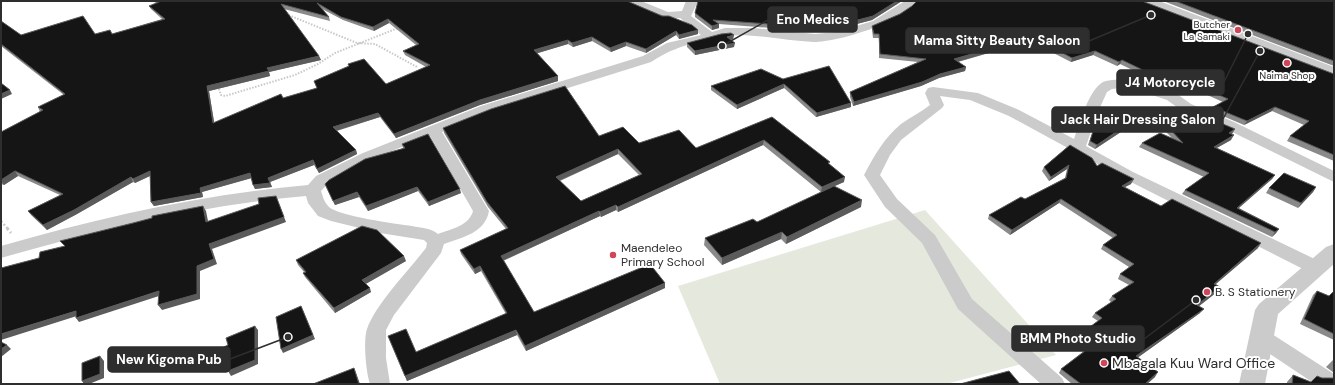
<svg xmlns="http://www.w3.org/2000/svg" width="1335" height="385" font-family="'DM Sans',sans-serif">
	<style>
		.green { fill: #e5e9dd }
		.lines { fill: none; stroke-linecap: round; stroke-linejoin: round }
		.path-far2 { stroke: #c8c8c8; stroke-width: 2; stroke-dasharray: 1.5 1.5; stroke-linecap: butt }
		.path-far1 { stroke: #c8c8c8; stroke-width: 2.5; stroke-dasharray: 2 2; stroke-linecap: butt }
		.path { stroke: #c8c8c8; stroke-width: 3; stroke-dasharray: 2.5 2.5; stroke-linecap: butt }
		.minor { fill: #cbcbcb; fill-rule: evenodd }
		.tertiary { fill: #cbcbcb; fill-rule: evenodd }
		.wall { fill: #8a8a8a; fill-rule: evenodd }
		.shaded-wall { fill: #5b5b5b }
		.building { fill: #151515; stroke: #5b5b5b; fill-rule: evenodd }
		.poi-dot { fill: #cf4559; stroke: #fff; stroke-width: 1.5 }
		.labels { text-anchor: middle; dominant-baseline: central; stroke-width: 4; stroke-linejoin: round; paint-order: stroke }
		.far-poi-label { font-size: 10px; fill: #2e2e2e; stroke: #fff; text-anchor: end }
		.poi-label { font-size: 12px; fill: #2e2e2e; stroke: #fff; text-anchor: start }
		.near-poi-label { font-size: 14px; fill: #2e2e2e; stroke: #fff; text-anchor: start }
		.leader { fill: none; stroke: #2e2e2e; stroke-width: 1.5 }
		.callout-dot { fill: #2e2e2e; stroke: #fff; stroke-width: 1.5 }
		.callout { fill: #2e2e2e; stroke: #2e2e2e; stroke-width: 1.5 }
		.callout-label { font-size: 13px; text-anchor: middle; font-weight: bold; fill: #fff }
	</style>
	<rect width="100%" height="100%" fill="#fff"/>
	<path class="green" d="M 925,210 L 1056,355 L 946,384 L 720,384 L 678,286 Z"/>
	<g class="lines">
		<path class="path-far2" d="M 286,14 L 357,43 L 375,44 L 417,67
			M 218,86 L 221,95 L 225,96 L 295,75 L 318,64 L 335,53 L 398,28"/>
		<path class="path-far1" d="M 1,221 L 8,229"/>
		<path class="path" d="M 7,228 L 11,233"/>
		<path class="minor" d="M 625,1 L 641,1 L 668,12 L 682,11 L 686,1 L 698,1 L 691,16 L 712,32 L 725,28 L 753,28 L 815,34 L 836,32 L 873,21 L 905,1 L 918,1 C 903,22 839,42 814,42 C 785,41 755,33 726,36 C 713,37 688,44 676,49 C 667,52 659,57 651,62 L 491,112 L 442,132 L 489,211 C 485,233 463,237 444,244 L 441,253 L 394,315 L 386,330 L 386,358 L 390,384 L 370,384 C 366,373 363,340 367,329 C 375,305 410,269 426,248 L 427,243 L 424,240 L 380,233 L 331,221 L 318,216 L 308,203 L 306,196 C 202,205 101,229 1,258 L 1,246 C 101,217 204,194 308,185 L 316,176 L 363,153 L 481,106 L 643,56 L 667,43 L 701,35 L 680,18 L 663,18 L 627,3 ZM 430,136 L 473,211 C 469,226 451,229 438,234 C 431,228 421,228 412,226 C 396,224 339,216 329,207 C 324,202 323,197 321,191 C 338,169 403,147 430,136 Z
			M 1128,79 L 1147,83 L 1177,94 L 1191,104 L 1234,122 L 1334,171 L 1334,182 L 1224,128 L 1181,110 L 1167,100 L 1128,87 L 1112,89 L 1107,92 L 1097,114 L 1086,146 L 1133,172 L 1321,262 L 1324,267 L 1321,272 L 1315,273 L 1309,272 L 1123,178 L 1009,116 L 970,100 L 940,96 L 944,105 L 942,108 L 901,140 L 890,155 L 880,175 L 897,199 L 935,235 L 972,299 L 1062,378 L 1065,384 L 1041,384 L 958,309 L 922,243 L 885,207 L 864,175 C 874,156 884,138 901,124 C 911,117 921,112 930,105 L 925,93 L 928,88 L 933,87 L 978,93 L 1019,110 L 1074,139 C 1079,125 1089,89 1103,82 C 1110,79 1121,80 1128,79 Z
			M 1262,330 L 1269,332 L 1334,374 L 1334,384 L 1315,384 L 1255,344 L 1252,338 L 1255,332 Z"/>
		<path class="tertiary" d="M 1139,1 L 1159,1 L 1334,67 L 1334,78 L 1141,4 Z
			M 1334,244 L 1334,264 L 1278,314 L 1265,384 L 1239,384 L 1255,310 L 1259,304 L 1326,247 Z"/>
	</g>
	<path class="wall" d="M 153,1 L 627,1 L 698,30 L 698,34 L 679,39 L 676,35 L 646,53 L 626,46 L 611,52 L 592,41 L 573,47 L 568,44 L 537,53 L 558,76 L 558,81 L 480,105 L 396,138 L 380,117 L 337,131 L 356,150 L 357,154 L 319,173 L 314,165 L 270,182 L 272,187 L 255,189 L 251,178 L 202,192 L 203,197 L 154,206 L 151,202 L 150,176 L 135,183 L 133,182 L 77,214 L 47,230 L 31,215 L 28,211 L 60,195 L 18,176 L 4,185 L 1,184 L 1,132 L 40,112 L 38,107 L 64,95 L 1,46 L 1,21 L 21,35 L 112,34 L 162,19 L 151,9 L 149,6 L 156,3 ZM 284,9 L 330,21 L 329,17 L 322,9 L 343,20 L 374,31 L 389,23 L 416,45 L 403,51 L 405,55 L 426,67 L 386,84 L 314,81 L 317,88 L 283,98 L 214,123 L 209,91 L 270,76 L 269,72 L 321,60 L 319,56 Z
		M 698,1 L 902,1 L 872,20 L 853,25 L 829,29 L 797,30 L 719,24 L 719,28 L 712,30 L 695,17 L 695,13 Z
		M 1163,1 L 1334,1 L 1334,66 Z
		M 1142,2 L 1334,75 L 1334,161 L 1287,141 L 1290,136 L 1304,125 L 1272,111 L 1244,125 L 1211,111 L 1213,107 L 1223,102 L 1187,86 L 1178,92 L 1120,64 L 1117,66 L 1093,55 L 1071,62 L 1030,41 L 958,62 L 966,67 L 965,71 L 939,78 L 921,86 L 853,106 L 850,97 L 850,92 L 918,62 L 879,58 L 879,38 L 873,38 L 872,30 L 872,26 Z
		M 734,35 L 733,39 L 731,40 L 734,47 L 695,55 L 687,47 L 687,43 Z
		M 783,79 L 851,103 L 851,107 L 816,117 L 784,88 L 737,109 L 711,90 L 711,86 Z
		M 772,117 L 829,165 L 844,182 L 821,192 L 763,145 L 618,212 L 616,210 L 601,217 L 600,216 L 503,261 L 534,312 L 665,288 L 526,351 L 517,335 L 407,381 L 388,336 L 416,352 L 506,314 L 481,271 L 475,274 L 461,254 L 460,250 L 506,229 L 488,207 L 444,133 L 443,128 L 599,136 L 639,143 L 696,148 ZM 618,154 L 639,175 L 581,201 L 560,181 Z
		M 1095,125 L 1130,126 L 1095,149 L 1088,145 Z
		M 1167,126 L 1172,128 L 1232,134 L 1231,134 L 1231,140 L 1217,148 L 1275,175 L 1272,179 L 1239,208 L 1279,229 L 1276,233 L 1272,237 L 1182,194 L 1185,190 L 1204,177 L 1139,147 L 1142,143 L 1172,138 L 1164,130 Z
		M 402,144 L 461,193 L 429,206 L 418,191 L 368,211 L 359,197 L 335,205 L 325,184 L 403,148 Z
		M 1070,145 L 1097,166 L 1131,184 L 1125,187 L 1161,206 L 1258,248 L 1216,284 L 1220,287 L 1217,292 L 1199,306 L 1200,313 L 1137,358 L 1155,377 L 1147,384 L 1072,384 L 1059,373 L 1061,369 L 1084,351 L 1073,342 L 1075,338 L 1098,321 L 1092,317 L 1095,313 L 1111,302 L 1109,300 L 1112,296 L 1129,285 L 1118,279 L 1120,274 L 1129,267 L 1101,249 L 1103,245 L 1113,238 L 1059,203 L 1010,235 L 988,219 L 989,215 L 1025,199 L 1065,178 L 1067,169 L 1049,181 L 1042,171 L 1044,167 Z
		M 1316,187 L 1313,192 L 1298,208 L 1266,193 L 1269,188 Z
		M 861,207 L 786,244 L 781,239 L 722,265 L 704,245 L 705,238 L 757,222 Z
		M 296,260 L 406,261 L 365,284 L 371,292 L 335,313 L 305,277 L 303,273 L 304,272 L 298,265 Z
		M 1317,291 L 1329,296 L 1334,291 L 1334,340 L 1300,324 L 1313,295 Z
		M 1334,359 L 1334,373 L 1326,367 Z
		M 1293,375 L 1311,382 L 1322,378 L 1334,384 L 1287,384 L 1287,382 Z"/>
	<path class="shaded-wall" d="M 897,1 L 902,1 L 872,20 L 853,25 L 829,29 L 829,25 Z
		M 388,19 L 389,23 L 374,31 L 373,27 Z
		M 719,24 L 719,28 L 712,30 L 712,26 Z
		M 698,30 L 698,34 L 679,39 L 679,35 Z
		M 676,31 L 676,35 L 646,53 L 646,49 Z
		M 734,35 L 733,39 L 727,41 L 727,37 Z
		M 592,37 L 592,41 L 573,47 L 572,43 Z
		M 1032,37 L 1030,41 L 953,63 L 954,59 Z
		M 568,40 L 568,44 L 535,54 L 534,50 Z
		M 626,42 L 626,46 L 611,52 L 610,48 Z
		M 735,43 L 734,47 L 695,55 L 695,51 Z
		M 1095,51 L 1093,55 L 1071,62 L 1072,58 Z
		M 319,56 L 321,60 L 269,72 L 270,76 L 209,91 L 215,127 L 213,123 L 207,86 L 267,68 Z
		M 1122,60 L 1120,64 L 1117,66 L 1119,62 Z
		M 966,67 L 965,71 L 939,78 L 921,86 L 853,106 L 854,102 L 940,74 Z
		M 558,76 L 558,81 L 480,105 L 396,138 L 394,134 L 480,100 Z
		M 1189,82 L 1187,86 L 1178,92 L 1180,88 Z
		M 784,84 L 784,88 L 737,109 L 737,105 Z
		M 10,90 L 12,94 L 1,99 L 1,94 Z
		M 851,103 L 851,107 L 816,117 L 817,113 Z
		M 1275,107 L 1272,111 L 1244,125 L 1247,121 Z
		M 378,113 L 380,117 L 335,131 L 333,127 Z
		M 1132,121 L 1130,126 L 1095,149 L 1097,145 Z
		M 1235,129 L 1232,134 L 1227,137 L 1229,133 Z
		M 1234,135 L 1231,140 L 1211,151 L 1214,147 Z
		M 764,140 L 763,145 L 618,212 L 618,207 Z
		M 618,149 L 618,154 L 556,182 L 556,177 Z
		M 356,150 L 357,154 L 319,173 L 317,169 Z
		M 313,160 L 314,165 L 270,182 L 272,187 L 255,189 L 253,185 L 268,178 Z
		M 1069,165 L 1067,169 L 1049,181 L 1051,177 Z
		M 15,171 L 18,176 L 4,185 L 1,181 L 1,180 Z
		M 150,171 L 152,175 L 135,183 L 133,179 Z
		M 250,173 L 252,178 L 202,192 L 203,197 L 154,206 L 151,202 Z
		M 1275,175 L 1272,179 L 1234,212 L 1237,208 Z
		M 131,177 L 133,182 L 77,214 L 47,230 L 43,225 Z
		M 845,177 L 844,182 L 821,192 L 822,187 Z
		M 1134,179 L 1131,184 L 1119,190 L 1122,186 Z
		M 417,187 L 418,191 L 368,211 L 366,206 Z
		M 1316,187 L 1313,192 L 1298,208 L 1301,203 Z
		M 460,189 L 461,193 L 429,206 L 428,202 Z
		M 357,192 L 359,197 L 335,205 L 333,201 Z
		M 276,196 L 286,222 L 212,249 L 217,264 L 200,271 L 200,299 L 162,310 L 158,305 L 197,266 L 209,244 Z
		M 1061,199 L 1059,203 L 1010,235 L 1012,230 Z
		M 862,200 L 861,207 L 786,244 L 787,237 Z
		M 616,205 L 616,210 L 601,217 L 600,212 Z
		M 203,206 L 206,211 L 209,226 L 206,222 Z
		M 599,211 L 600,216 L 502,261 L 501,256 Z
		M 1279,229 L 1276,233 L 1272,237 L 1275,232 Z
		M 782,232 L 781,239 L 722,265 L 722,258 Z
		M 1261,243 L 1258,248 L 1211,288 L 1214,284 Z
		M 404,256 L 406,261 L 364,285 L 362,280 Z
		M 480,266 L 481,271 L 475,274 L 474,269 Z
		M 665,283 L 665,288 L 526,351 L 525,346 Z
		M 1220,287 L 1217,292 L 1194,310 L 1197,305 Z
		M 370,288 L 371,292 L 335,313 L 334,308 Z
		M 159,291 L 162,295 L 79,322 L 76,318 Z
		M 301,306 L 315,339 L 283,353 L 281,349 Z
		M 1204,309 L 1200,313 L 1133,361 L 1136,356 Z
		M 76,311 L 80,315 L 1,340 L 1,334 Z
		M 255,326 L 258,330 L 258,364 L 231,376 L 228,371 Z
		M 516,330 L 517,335 L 407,381 L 405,376 Z
		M 7,345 L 11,349 L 1,357 L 1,349 Z
		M 100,356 L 104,361 L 104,378 L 89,384 L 84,384 L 82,381 Z
		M 354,368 L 356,373 L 360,384 L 359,384 Z
		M 1158,372 L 1155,377 L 1147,384 L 1145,384 Z"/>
	<path class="building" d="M 157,1 L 627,1 L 662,16 L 669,16 L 692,25 L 698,30 L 679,35 L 676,31 L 646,49 L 626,42 L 610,48 L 592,37 L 572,43 L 568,40 L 534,50 L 558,76 L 480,100 L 394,134 L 378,113 L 333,127 L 356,150 L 317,169 L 313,160 L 268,178 L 270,183 L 253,185 L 250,173 L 200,188 L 201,193 L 151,202 L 150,171 L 133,179 L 131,177 L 74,210 L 43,225 L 28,211 L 63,194 L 15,171 L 1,180 L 1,132 L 43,110 L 38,107 L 65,94 L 1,44 L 1,21 L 21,35 L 83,16 L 95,34 L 110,30 L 112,34 L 165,19 L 149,6 L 159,2 ZM 317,3 L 341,17 L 373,27 L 388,19 L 419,44 L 403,51 L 430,65 L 386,84 L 364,59 L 348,64 L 349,66 L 314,81 L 317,88 L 283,98 L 281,94 L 213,123 L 207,86 L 269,71 L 267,68 L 319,56 L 281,4 L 329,17 Z
		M 698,1 L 897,1 L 873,16 L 854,21 L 829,25 L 797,26 L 713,20 L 719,24 L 712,26 L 695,13 Z
		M 917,1 L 1142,1 L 1334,74 L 1334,155 L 1290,136 L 1309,121 L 1275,107 L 1247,121 L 1213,107 L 1228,99 L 1189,82 L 1180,88 L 1122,60 L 1119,62 L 1095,51 L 1072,58 L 1032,37 L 954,59 L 966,67 L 940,74 L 922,82 L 854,102 L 850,92 L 926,59 L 880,54 L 879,34 L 874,34 L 872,26 L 900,14 L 912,6 Z
		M 1175,1 L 1334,1 L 1334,61 Z
		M 731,33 L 734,35 L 727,37 L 735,43 L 695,51 L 687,43 L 721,34 Z
		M 829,66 L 851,103 L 817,113 L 784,84 L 737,105 L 711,86 L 761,69 L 783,79 Z
		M 1,83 L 10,90 L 1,94 Z
		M 565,86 L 599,136 L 623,127 L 639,143 L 679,130 L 696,148 L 772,117 L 830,162 L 828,163 L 845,177 L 822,187 L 764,140 L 618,207 L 616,205 L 600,212 L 599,211 L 501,256 L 534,312 L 650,264 L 665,283 L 525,346 L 516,330 L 405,376 L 388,336 L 406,329 L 416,352 L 507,313 L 480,266 L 474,269 L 460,250 L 508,228 L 487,202 L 443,128 L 491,109 ZM 618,149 L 642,174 L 581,201 L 556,177 Z
		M 1111,112 L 1132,121 L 1097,145 L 1090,141 L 1095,125 Z
		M 1199,114 L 1235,129 L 1229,133 L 1234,135 L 1214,147 L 1275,175 L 1237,208 L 1279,229 L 1275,232 L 1185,190 L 1209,173 L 1142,143 L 1160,133 L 1183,143 L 1167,126 L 1172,128 Z
		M 428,134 L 460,189 L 428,202 L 417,187 L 366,206 L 357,192 L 333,201 L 325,184 L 329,180 L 365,159 L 405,148 L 402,144 Z
		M 1070,145 L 1092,158 L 1097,166 L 1102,163 L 1134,179 L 1122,186 L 1161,206 L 1172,199 L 1261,243 L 1214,284 L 1220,287 L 1197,305 L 1204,309 L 1136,356 L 1158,372 L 1145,384 L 1081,384 L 1061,369 L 1089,348 L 1075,338 L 1102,318 L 1095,313 L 1116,299 L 1112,296 L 1134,282 L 1120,274 L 1134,264 L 1103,245 L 1117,235 L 1061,199 L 1012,230 L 989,215 L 1021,197 L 1025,199 L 1066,178 L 1069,165 L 1051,177 L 1044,167 Z
		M 1284,173 L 1316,187 L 1301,203 L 1269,188 Z
		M 834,186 L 862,200 L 787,237 L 782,232 L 722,258 L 705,238 L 753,219 L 757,222 Z
		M 276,196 L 284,217 L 209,244 L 214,259 L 197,266 L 197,294 L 158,305 L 159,291 L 76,318 L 76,311 L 1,334 L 1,268 L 39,258 L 40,252 L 65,246 L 60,241 L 133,223 L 152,218 L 152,216 L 203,206 L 206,222 L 259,204 L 258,198 Z
		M 362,226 L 377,230 L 404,256 L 362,280 L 370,288 L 334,308 L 303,273 L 306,272 L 296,260 Z
		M 1317,291 L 1329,296 L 1334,291 L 1334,334 L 1304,319 Z
		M 301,306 L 313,335 L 281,349 L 276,317 Z
		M 255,326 L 255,360 L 228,371 L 222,348 L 228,345 L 226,338 Z
		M 1,342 L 7,345 L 1,349 Z
		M 100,356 L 100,374 L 82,381 L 82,363 Z
		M 354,368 L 359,384 L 313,384 Z
		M 1009,371 L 1020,384 L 960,384 Z
		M 1293,375 L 1311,382 L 1317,376 L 1322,378 L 1334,378 L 1334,384 L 1292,384 Z"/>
	<g class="poi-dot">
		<circle cx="1238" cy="30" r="4"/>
		<circle cx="1287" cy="63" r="4"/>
		<circle cx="613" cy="255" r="4"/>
		<circle cx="1207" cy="292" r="4"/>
		<circle cx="1104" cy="363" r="4"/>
	</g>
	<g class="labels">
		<g class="far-poi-label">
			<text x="1230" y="24">Butcher<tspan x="1230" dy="12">La Samaki</tspan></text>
			<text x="1287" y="75" text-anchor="middle">Naima Shop</text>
		</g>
		<g class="poi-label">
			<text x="621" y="248">Maendeleo<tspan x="621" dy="14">Primary School</tspan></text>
			<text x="1215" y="292">B. S Stationery</text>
		</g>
		<g class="near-poi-label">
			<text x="1112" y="363">Mbagala Kuu Ward Office</text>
		</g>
	</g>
	<path class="leader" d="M722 46L768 20M1151 15L1089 41M1248 34L1224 82M1260 51L1223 119M1196 300L1144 339M288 337L230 359"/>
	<g class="callout-dot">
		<circle cx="722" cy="46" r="4"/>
		<circle cx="1151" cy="15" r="4"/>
		<circle cx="1248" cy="34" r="4"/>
		<circle cx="1260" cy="51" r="4"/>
		<circle cx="1196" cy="300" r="4"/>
		<circle cx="288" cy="337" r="4"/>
	</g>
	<g class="callout">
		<rect x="768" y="7" width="89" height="25" rx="4"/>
		<rect x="906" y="28" width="183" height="25" rx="4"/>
		<rect x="1117" y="70" width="107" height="25" rx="4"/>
		<rect x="1052" y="107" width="171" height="25" rx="4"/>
		<rect x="1012" y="326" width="132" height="25" rx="4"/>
		<rect x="108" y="347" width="122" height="25" rx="4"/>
	</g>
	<g class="callout-label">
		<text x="813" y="24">Eno Medics</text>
		<text x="997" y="45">Mama Sitty Beauty Saloon</text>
		<text x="1170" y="87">J4 Motorcycle</text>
		<text x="1138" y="124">Jack Hair Dressing Salon</text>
		<text x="1078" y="343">BMM Photo Studio</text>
		<text x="169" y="364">New Kigoma Pub</text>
	</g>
	<rect width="1335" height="385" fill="none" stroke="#2e2e2e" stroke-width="4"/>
</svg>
